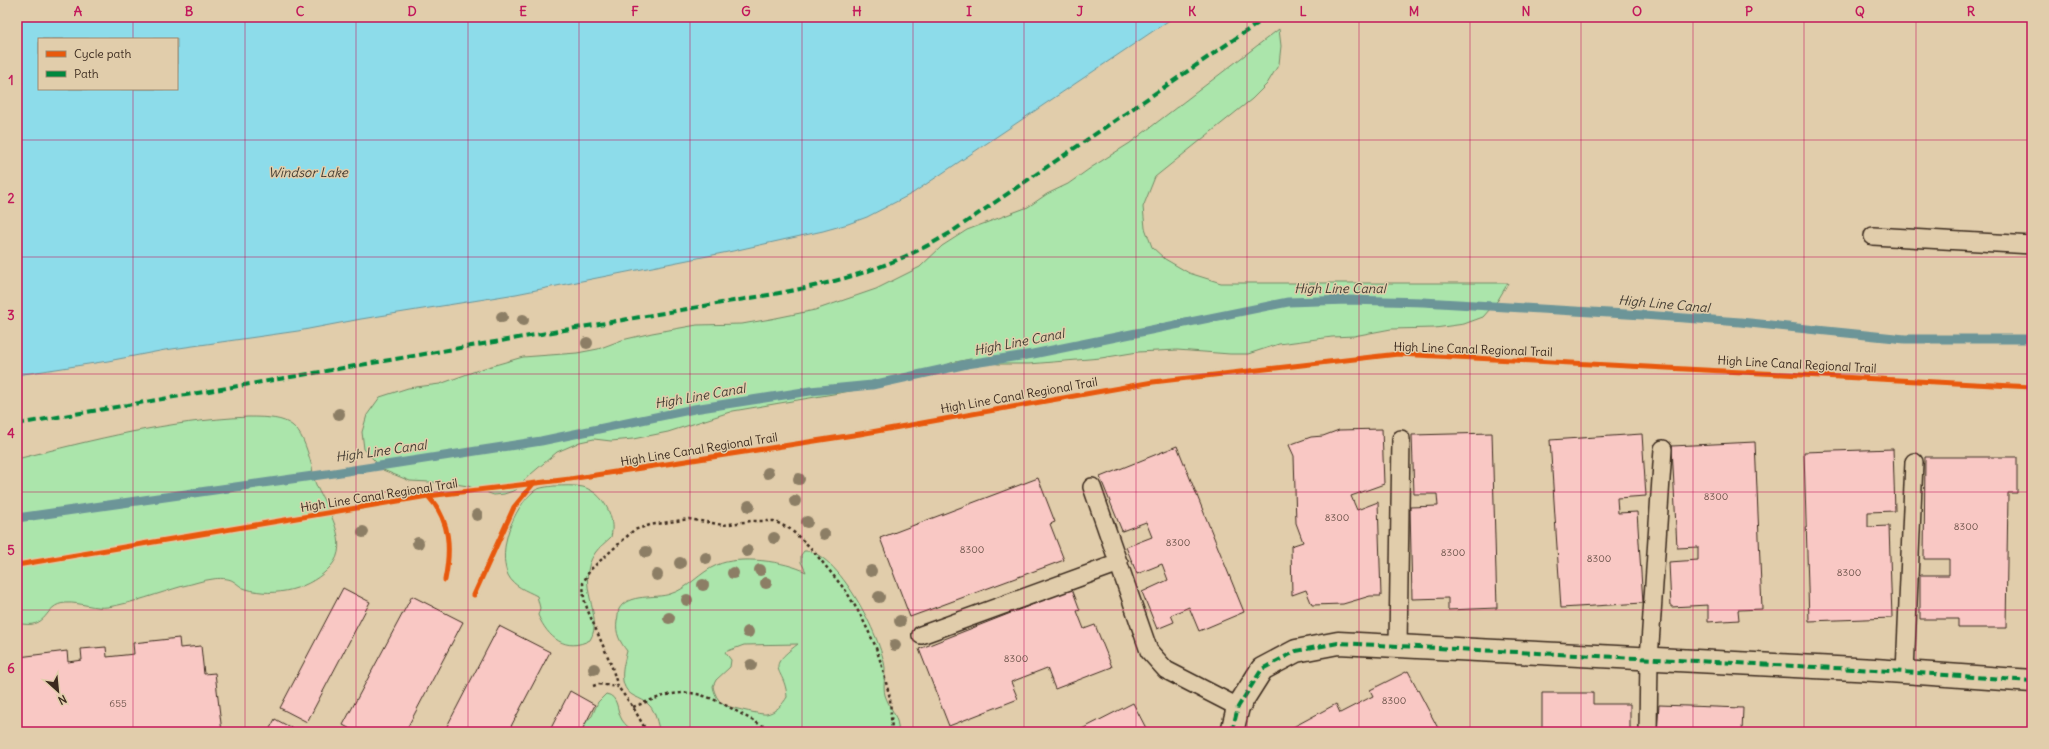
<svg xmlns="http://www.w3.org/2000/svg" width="2049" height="749" font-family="Delius,sans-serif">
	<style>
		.green { fill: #abe5ab; stroke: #738864; fill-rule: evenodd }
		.water { fill: #8ddcea; stroke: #6c9598; fill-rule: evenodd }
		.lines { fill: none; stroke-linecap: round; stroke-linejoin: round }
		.stream { stroke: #6c9598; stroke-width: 9 }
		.building { fill: #f9c8c4; stroke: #3b2a1e }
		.lane-casing { stroke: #3b2a1e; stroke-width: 20 }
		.street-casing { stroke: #3b2a1e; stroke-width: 25 }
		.path { stroke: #3b2a1e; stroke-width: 2.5; stroke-dasharray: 3 3; stroke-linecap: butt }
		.lane { stroke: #e1cdab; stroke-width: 17 }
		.street { stroke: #e1cdab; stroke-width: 22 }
		.quiet { stroke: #00873e; stroke-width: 4; stroke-dasharray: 8 4; stroke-linecap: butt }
		.cycleway-casing { stroke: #e1cdab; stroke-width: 8 }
		.cycleway { stroke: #e8590c; stroke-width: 5 }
		.tree { fill: #8c7e65 }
		.grid { fill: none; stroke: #c2185b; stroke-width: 1; stroke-opacity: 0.55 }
		.labels { text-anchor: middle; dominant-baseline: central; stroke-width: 3; stroke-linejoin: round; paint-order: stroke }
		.number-label { font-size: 10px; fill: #6a5248 }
		.street-label { font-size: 12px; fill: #3b2a1e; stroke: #e1cdab }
		.water-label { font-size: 13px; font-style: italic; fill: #433c32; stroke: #e1cdab }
		.neatline { fill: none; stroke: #c2185b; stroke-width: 1.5 }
		.grid-label { font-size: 13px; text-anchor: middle; font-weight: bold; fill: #c2185b }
	</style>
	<rect width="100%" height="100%" fill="#e1cdab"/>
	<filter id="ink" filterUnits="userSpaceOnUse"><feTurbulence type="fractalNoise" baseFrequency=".025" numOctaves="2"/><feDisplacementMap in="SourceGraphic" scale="8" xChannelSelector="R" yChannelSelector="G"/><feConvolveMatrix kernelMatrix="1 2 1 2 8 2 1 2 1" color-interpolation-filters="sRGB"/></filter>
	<g filter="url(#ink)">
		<path class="green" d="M 1279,29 L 1281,46 L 1279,64 L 1267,84 L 1252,99 L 1155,177 L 1143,207 L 1145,228 L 1152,247 L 1165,259 L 1189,273 L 1221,283 L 1508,283 L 1498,300 L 1483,317 L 1464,324 L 1435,328 L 1391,329 L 1354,336 L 1332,337 L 1279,344 L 1248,354 L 1230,354 L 1177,350 L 1138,352 L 1101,358 L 1029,364 L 998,364 L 970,359 L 951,363 L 917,378 L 886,385 L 733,411 L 668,432 L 633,439 L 611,441 L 594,439 L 580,442 L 557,452 L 524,480 L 516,490 L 504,494 L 494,495 L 468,486 L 449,483 L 410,481 L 383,470 L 364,449 L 362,432 L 367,415 L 380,397 L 408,388 L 440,384 L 481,369 L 523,357 L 577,353 L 598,349 L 622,340 L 652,333 L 697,325 L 742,324 L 771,319 L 815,310 L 876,289 L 920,267 L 942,246 L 967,230 L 1028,207 L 1047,194 L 1068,184 L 1092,167 L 1130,143 Z
			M 248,417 C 292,417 300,422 312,467 C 313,473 314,481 317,487 C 327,508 351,544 331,566 C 311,589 275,598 246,589 C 241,588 237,583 233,581 C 229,578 218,578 213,579 C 203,580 193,584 183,586 C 159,593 133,603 108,607 C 94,609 80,602 66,603 C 42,604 51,631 17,623 L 17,459 C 96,439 166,421 248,417 Z
			M 554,486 C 564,486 574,485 583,487 C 604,493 616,518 611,537 C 606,542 599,547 595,553 C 574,584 605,616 590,640 C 566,653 548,638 538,615 L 540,608 L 537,596 C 526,590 514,587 508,575 C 497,550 513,508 534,491 C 540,487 548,487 554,486 Z
			M 804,551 C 837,549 882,639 885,668 C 885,677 883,686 885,695 C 889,708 900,718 898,732 L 660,732 C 657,723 656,713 650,706 C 646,701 640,699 634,696 C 617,687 623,667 627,651 C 620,642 615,633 617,621 C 618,617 618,612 619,609 C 628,593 656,599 670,594 C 688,589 700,572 717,565 C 739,555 785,561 806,572 L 801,562 L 801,555 ZM 798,644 C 762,671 785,666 787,697 C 783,704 775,713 766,714 C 762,715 728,707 724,705 C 718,701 714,693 713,686 L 716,680 L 730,667 L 731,660 L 725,652 L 744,645 Z
			M 606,694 C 619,696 616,710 622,720 C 625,725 630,728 634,732 L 573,732 L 592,716 L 598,702 Z"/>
		<path class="water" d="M 17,17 L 1174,17 L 913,193 L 867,217 L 848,224 L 823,231 L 733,251 L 516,294 L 361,319 L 298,331 L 165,350 L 108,361 L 17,375 ZM 39,39 L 177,39 L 177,89 L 39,89 Z"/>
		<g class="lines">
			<path class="stream" d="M 17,518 L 334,473 L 541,441 L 694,409 L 810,391 L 872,385 L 967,364 L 1033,354 L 1288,302 L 1348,300 L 1423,302 L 1643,315 L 1740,322 L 1905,339 L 2032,339"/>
		</g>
		<path class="building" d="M 1382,429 L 1384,484 L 1351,496 L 1357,510 L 1378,502 L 1381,596 L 1370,596 L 1343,604 L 1312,605 L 1306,590 L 1292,595 L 1291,546 L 1303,542 L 1296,523 L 1294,456 L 1289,445 L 1311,437 L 1323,436 L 1339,430 Z
			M 1492,433 L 1497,608 L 1448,610 L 1448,598 L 1412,599 L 1410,507 L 1438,506 L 1437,494 L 1414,494 L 1412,435 Z
			M 1642,434 L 1646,496 L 1617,498 L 1618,513 L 1637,512 L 1643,603 L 1561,608 L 1550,440 Z
			M 1755,442 L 1762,609 L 1738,610 L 1739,620 L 1708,622 L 1708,605 L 1671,607 L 1669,562 L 1698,560 L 1698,547 L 1677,548 L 1672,446 Z
			M 1177,446 L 1244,612 L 1199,631 L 1189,607 L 1171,615 L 1174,622 L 1157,629 L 1142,592 L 1168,580 L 1162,564 L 1137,574 L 1126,547 L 1152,537 L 1146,522 L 1122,531 L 1100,477 Z
			M 1893,449 L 1895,511 L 1868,512 L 1868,527 L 1889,526 L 1892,618 L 1809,621 L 1804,452 Z
			M 1925,457 L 2017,457 L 2017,493 L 2008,493 L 2006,628 L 1958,628 L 1958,619 L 1920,619 L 1920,575 L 1949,575 L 1949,559 L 1924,559 Z
			M 1038,478 L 1055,522 L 1050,524 L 1064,560 L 910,617 L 880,538 Z
			M 343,588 L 370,602 L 307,722 L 280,708 Z
			M 1072,589 L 1080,610 L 1077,611 L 1084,629 L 1095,625 L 1112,667 L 1055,689 L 1047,668 L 1011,682 L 1018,699 L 949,726 L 919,649 Z
			M 412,596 L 463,622 L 405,732 L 356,732 L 343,725 Z
			M 499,626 L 550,652 L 508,732 L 444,732 Z
			M 179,638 L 180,648 L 201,646 L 204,674 L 215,673 L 222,732 L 17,732 L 17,668 L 20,667 L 19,657 L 67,651 L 68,662 L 82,660 L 81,649 L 106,647 L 107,657 L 134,654 L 133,643 Z
			M 1408,671 L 1440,732 L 1284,732 L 1336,704 L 1340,713 L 1373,696 L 1370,690 Z
			M 570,691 L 595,705 L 581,732 L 549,732 Z
			M 1542,693 L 1593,693 L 1593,704 L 1630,704 L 1630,732 L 1542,732 Z
			M 1133,703 L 1148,732 L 1076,732 Z
			M 1659,705 L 1743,708 L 1742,732 L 1657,732 Z
			M 275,719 L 299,732 L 268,732 Z"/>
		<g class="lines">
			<defs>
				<path id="lane" d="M 1873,236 L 2032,245
					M 1092,487 L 1149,651 L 1166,670 L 1238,707
					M 921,635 L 1119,563
					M 1398,646 L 1401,439
					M 1905,672 L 1914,462
					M 1648,732 L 1649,659 L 1663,449"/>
				<path id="street" d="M 1232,732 L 1238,707 L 1262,669 L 1296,651 L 1338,643 L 1875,670 L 2032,681"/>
			</defs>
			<use href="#lane" class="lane-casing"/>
			<use href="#street" class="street-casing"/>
			<path class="path" d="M 593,686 L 599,684 L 618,687
				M 633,707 C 649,701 664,694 681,693 C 713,690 746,721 777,732
				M 647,732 L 633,707 L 618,687 L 611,664 L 588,611 L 584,599 L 583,583 L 590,570 L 634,530 L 650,525 L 689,519 L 723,525 L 751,521 L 774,521 L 790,529 L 810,547 L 846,591 L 861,616 L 875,645 L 881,663 L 890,698 L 892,732"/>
			<use href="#lane" class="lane"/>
			<use href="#street" class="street"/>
			<path class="quiet" d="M 17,424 L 774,294 C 840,282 891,268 950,233 L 1267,17
				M 1232,732 L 1238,707 L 1262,669 L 1296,651 L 1338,643 L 1875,670 L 2032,681"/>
			<defs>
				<path id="cycleway" d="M 428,496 C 451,520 451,550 445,580
					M 17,565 L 428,496 L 570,479 L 860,434 L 1153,382 L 1398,354 L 2032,387
					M 474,595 L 514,507 L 533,484"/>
			</defs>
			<use href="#cycleway" class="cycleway-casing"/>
			<use href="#cycleway" class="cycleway"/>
		</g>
		<g class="tree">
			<circle cx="502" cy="317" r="6"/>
			<circle cx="523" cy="320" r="6"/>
			<circle cx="587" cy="343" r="6"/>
			<circle cx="339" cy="414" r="6"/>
			<circle cx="768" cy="473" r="6"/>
			<circle cx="799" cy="479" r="6"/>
			<circle cx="795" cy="501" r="6"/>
			<circle cx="749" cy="506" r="6"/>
			<circle cx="477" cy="515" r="6"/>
			<circle cx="807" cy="522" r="6"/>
			<circle cx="363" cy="532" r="6"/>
			<circle cx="824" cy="534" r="6"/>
			<circle cx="774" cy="538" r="6"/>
			<circle cx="418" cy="543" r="6"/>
			<circle cx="747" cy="551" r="6"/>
			<circle cx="646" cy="552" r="6"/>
			<circle cx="706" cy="558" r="6"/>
			<circle cx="680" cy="563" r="6"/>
			<circle cx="760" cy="570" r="6"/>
			<circle cx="871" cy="571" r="6"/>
			<circle cx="733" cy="573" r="6"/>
			<circle cx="657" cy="575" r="6"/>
			<circle cx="766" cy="583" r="6"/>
			<circle cx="703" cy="585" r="6"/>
			<circle cx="879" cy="597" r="6"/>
			<circle cx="687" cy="600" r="6"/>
			<circle cx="669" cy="618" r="6"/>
			<circle cx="900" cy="621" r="6"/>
			<circle cx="748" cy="632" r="6"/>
			<circle cx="895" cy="645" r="6"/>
			<circle cx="751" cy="665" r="6"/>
			<circle cx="594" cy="669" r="6"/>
		</g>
	</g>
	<path class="grid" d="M 133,17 L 133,39M 245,17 L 245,732M 356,17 L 356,732M 468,17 L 468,732M 579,17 L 579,732M 690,17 L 690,732M 802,17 L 802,732M 913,17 L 913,732M 1024,17 L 1024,732M 1136,17 L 1136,732M 1247,17 L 1247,732M 1359,17 L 1359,732M 1470,17 L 1470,732M 1581,17 L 1581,732M 1693,17 L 1693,732M 1804,17 L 1804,732M 1916,17 L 1916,732M 133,89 L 133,732M 17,140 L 2032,140M 17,257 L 2032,257M 17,374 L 2032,374M 17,492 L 2032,492M 17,610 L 2032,610"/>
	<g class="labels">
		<g class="number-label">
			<text x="1716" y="496">8300</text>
			<text x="1337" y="517">8300</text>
			<text x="1966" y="526">8300</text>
			<text x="1178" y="542">8300</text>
			<text x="972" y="549">8300</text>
			<text x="1453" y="552">8300</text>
			<text x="1599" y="558">8300</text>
			<text x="1849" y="572">8300</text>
			<text x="1016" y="658">8300</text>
			<text x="1394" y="700">8300</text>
			<text x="118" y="703">655</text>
		</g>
		<g class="street-label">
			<text transform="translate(1473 349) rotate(2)">High Line Canal Regional Trail</text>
			<text transform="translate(1797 364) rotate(3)">High Line Canal Regional Trail</text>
			<text transform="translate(1019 395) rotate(-10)">High Line Canal Regional Trail</text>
			<text transform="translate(699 449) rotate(-9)">High Line Canal Regional Trail</text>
			<text transform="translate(379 495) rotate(-9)">High Line Canal Regional Trail</text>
		</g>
		<g class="water-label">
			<text x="308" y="172">Windsor Lake</text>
			<text x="1340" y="288">High Line Canal</text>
			<text transform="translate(1664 304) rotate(5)">High Line Canal</text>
			<text transform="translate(1019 342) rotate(-11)">High Line Canal</text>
			<text transform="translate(700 396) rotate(-10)">High Line Canal</text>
			<text transform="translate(381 451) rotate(-8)">High Line Canal</text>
		</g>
	</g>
	<rect width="2049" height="749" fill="none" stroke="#e1cdab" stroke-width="44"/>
	<rect x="38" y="38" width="140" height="52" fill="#e1cdab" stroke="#9f8c73"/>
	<rect x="46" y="51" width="20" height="6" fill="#e8590c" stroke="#9f8c73"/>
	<text x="74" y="58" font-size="12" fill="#3b2a1e">Cycle path</text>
	<rect x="46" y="71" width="20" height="6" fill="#00873e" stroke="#9f8c73"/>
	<text x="74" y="78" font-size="12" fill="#3b2a1e">Path</text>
	<g transform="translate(58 691) rotate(153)" stroke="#e1cdab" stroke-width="3" paint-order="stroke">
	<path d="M0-3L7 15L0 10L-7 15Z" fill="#3b2a1e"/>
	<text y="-6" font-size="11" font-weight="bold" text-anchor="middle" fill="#3b2a1e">N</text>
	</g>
	<rect x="22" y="22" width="2005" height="705" class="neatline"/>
	<g class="grid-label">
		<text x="78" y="16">A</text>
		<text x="189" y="16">B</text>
		<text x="300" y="16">C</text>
		<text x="412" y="16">D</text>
		<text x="523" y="16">E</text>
		<text x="635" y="16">F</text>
		<text x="746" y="16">G</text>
		<text x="857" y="16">H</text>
		<text x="969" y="16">I</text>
		<text x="1080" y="16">J</text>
		<text x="1192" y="16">K</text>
		<text x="1303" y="16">L</text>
		<text x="1414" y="16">M</text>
		<text x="1526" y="16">N</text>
		<text x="1637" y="16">O</text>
		<text x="1749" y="16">P</text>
		<text x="1860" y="16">Q</text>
		<text x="1971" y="16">R</text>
		<text x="11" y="85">1</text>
		<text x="11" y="203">2</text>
		<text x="11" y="320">3</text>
		<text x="11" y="438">4</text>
		<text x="11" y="555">5</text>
		<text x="11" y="673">6</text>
	</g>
</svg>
